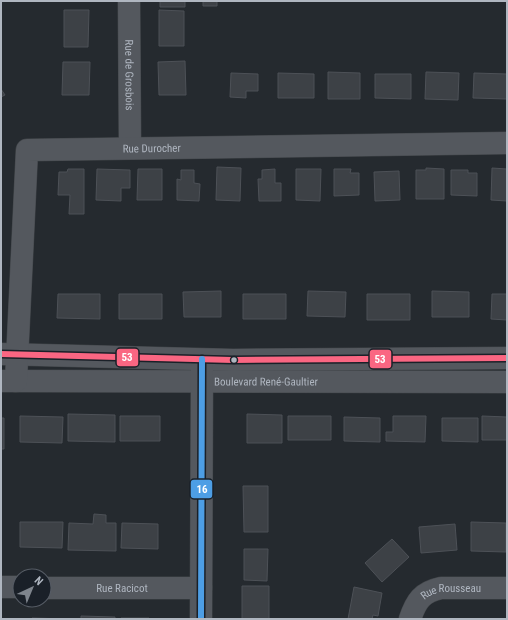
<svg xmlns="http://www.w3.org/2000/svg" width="508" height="620" font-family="'Roboto Condensed',sans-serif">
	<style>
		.building { fill: #3d4146; stroke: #4d5157 }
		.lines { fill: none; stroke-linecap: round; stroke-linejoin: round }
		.minor-casing { stroke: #42464a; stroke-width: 23 }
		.minor { stroke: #54585e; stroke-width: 22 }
		.bus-1-casing { stroke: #1a2028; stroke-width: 9 }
		.bus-2-casing { stroke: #1a2028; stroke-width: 9 }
		.bus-1 { stroke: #fa6682; stroke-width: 6 }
		.bus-2 { stroke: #4d9ee5; stroke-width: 6 }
		.bus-dot { fill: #afb6c0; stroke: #1a2028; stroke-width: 1.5 }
		.labels { text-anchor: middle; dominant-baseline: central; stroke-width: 3; stroke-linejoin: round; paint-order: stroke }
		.street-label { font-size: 11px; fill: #afb6c0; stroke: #1a2028 }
		.line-badge { stroke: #1a2028; stroke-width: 1.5 }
		.badge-label { font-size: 11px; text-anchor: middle; font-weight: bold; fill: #fff }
	</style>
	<rect width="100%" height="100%" fill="#252a2f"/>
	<path class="building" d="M 160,1 L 185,1 L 185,7 L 160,7 Z
		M 203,1 L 217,1 L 217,6 L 203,6 Z
		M 64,10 L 89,10 L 88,47 L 64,47 Z
		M 159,10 L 184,11 L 184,46 L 159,46 Z
		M 185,61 L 186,95 L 159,95 L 158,62 Z
		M 63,62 L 90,62 L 89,95 L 62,95 Z
		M 328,72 L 360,73 L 360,99 L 328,99 Z
		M 426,72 L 459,73 L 458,100 L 425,99 Z
		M 231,73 L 258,74 L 258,91 L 246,91 L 246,98 L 230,97 Z
		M 278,73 L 314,74 L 314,98 L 278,98 Z
		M 474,73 L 507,74 L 507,99 L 473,98 Z
		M 375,74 L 411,74 L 411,99 L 375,98 Z
		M 1,89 L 5,95 L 1,97 Z
		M 217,167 L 241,168 L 240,201 L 216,200 Z
		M 426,168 L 444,169 L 444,199 L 416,199 L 416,170 L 426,170 Z
		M 492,168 L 507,169 L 507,201 L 491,200 Z
		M 68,169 L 84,169 L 84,214 L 69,214 L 70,195 L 58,195 L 59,172 L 67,172 Z
		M 97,169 L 130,170 L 130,188 L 121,188 L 121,201 L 96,200 Z
		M 138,169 L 162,169 L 162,200 L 137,200 Z
		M 275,169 L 275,183 L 281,183 L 281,201 L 259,201 L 258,179 L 262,179 L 262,170 Z
		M 296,169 L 321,169 L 320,201 L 296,200 Z
		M 334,169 L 351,169 L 350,173 L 359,173 L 359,195 L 334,196 Z
		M 181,170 L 194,170 L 194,183 L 200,184 L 199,201 L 177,200 L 177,179 L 181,180 Z
		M 451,170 L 468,170 L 468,173 L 477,173 L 477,196 L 451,195 Z
		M 399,171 L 400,200 L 375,201 L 374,172 Z
		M 221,291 L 221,317 L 184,317 L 183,292 Z
		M 308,291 L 346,292 L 345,317 L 307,316 Z
		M 432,291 L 469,292 L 469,317 L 432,317 Z
		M 58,294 L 100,294 L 100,319 L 57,318 Z
		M 119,294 L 162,294 L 162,319 L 119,319 Z
		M 243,294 L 286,294 L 286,319 L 243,319 Z
		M 367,294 L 410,294 L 410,320 L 367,320 Z
		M 492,294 L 507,294 L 507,320 L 491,319 Z
		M 68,414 L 115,415 L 115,442 L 68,441 Z
		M 247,414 L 282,415 L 282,443 L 247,443 Z
		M 20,416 L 63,417 L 62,443 L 20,442 Z
		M 120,416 L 160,416 L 160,441 L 120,441 Z
		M 288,416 L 331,416 L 331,440 L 288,440 Z
		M 393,416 L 426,416 L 425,442 L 386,441 L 386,432 L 393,432 Z
		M 482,416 L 507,417 L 507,440 L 482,440 Z
		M 344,417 L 380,418 L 380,442 L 344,441 Z
		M 1,418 L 4,418 L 4,449 L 1,449 Z
		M 442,418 L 478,418 L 478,442 L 442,441 Z
		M 243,486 L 268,486 L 268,532 L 244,532 Z
		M 94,514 L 106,515 L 106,523 L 116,523 L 116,551 L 68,550 L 69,523 L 93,524 Z
		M 20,522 L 63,522 L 62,548 L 20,547 Z
		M 471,522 L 506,523 L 506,552 L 471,551 Z
		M 122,523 L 158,524 L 158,549 L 121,548 Z
		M 455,524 L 457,550 L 421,553 L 419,527 Z
		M 392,539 L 409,557 L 382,582 L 365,563 Z
		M 244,549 L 268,549 L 267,581 L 244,580 Z
		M 242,586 L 269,586 L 269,619 L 242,619 Z
		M 354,587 L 382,593 L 378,616 L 373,615 L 372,619 L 348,619 Z
		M 81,616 L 115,617 L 115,619 L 81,619 Z
		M 32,618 L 68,619 L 32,619 Z
		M 121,618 L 149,618 L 149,619 L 121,619 Z"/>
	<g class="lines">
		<defs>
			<g id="minor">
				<path id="s1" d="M 129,1 L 130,148"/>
				<path d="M 1,354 L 233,360 L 507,358"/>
				<path id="s2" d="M 2,381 L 507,382"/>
				<path id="s3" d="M 16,381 L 27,150 L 507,143"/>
				<path d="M 1,587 L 20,587"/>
				<path id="s4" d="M 44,588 L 201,588"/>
				<path d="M 201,619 L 202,368"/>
				<path id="s5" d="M 410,619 C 416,601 422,592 441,588 L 507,588"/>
			</g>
		</defs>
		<use href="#minor" class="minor-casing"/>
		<use href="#minor" class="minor"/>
		<defs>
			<path id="bus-1" d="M 1,354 L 233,360 L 507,358"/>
			<path id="bus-2" d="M 201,619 L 202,359"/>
		</defs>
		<use href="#bus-1" class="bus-1-casing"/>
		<use href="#bus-2" class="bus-2-casing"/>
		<use href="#bus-1" class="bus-1"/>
		<use href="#bus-2" class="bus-2"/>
	</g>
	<circle class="bus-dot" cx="234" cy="360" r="3.5"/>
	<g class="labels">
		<g class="street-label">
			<text stroke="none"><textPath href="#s1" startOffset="74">Rue de Grosbois</textPath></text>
			<text stroke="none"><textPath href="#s3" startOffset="356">Rue Durocher</textPath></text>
			<text stroke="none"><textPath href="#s2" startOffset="264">Boulevard René-Gaultier</textPath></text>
			<text stroke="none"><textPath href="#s4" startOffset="78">Rue Racicot</textPath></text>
			<text stroke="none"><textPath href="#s5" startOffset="56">Rue Rousseau</textPath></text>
		</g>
	</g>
	<g class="line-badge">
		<rect x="116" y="348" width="23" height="19" rx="4" fill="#fa6682"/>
		<rect x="369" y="349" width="23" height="20" rx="4" fill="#fa6682"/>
		<rect x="190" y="479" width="23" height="20" rx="4" fill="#4d9ee5"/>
	</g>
	<g class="badge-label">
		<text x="127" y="361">53</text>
		<text x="380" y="363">53</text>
		<text x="202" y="493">16</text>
	</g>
	<rect width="508" height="620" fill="none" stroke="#afb6c0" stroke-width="4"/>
	<g transform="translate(32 588) rotate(44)"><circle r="19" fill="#1a2028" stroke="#565c65"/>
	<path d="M0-3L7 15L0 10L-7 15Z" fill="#7f858d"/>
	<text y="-6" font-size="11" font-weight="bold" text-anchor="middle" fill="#afb6c0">N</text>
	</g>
</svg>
